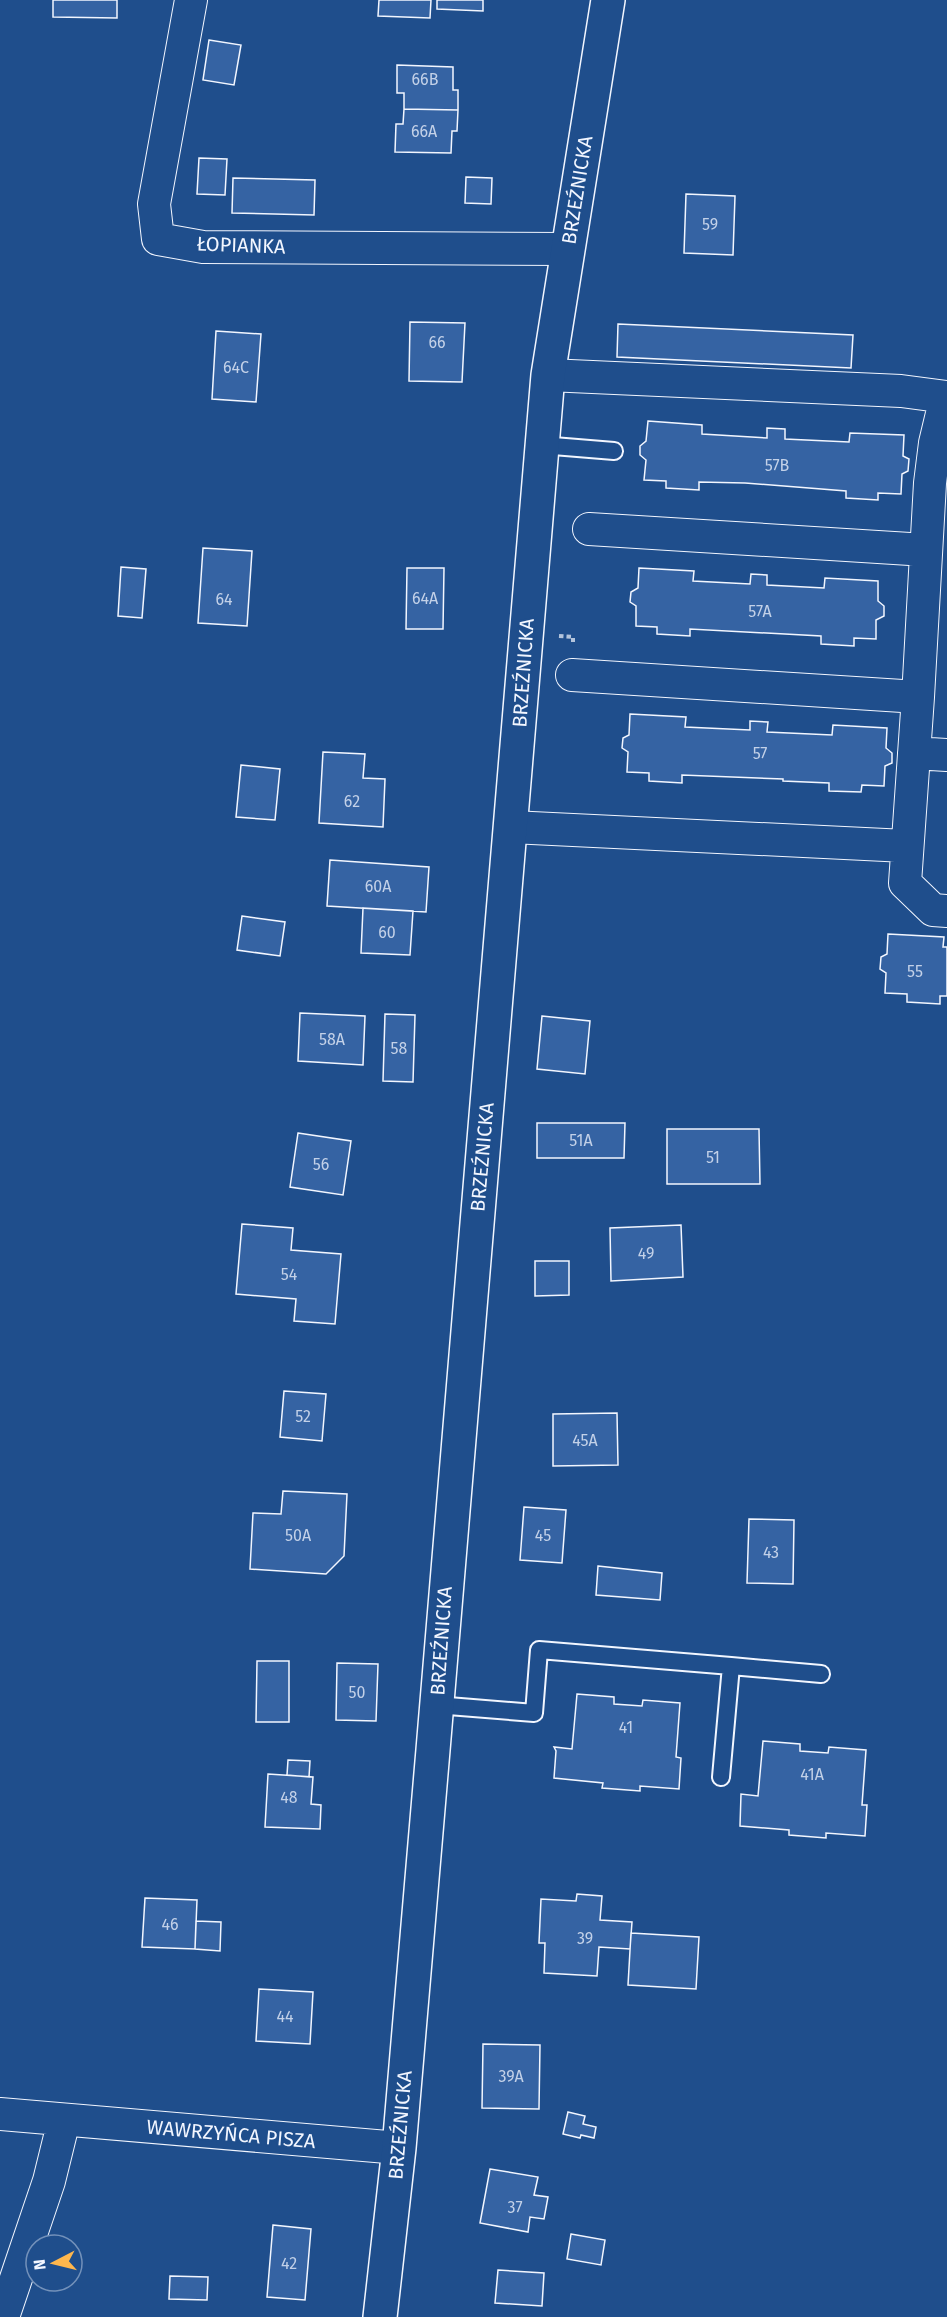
<svg xmlns="http://www.w3.org/2000/svg" width="947" height="2317" font-family="'Fira Sans',sans-serif">
	<style>
		.building { fill: #3563a3; stroke: #f2f6ff; stroke-width: 1.5 }
		.lines { fill: none; stroke-linecap: round; stroke-linejoin: round }
		.service-casing { stroke: #f2f6ff; stroke-width: 20 }
		.minor-casing { stroke: #f2f6ff; stroke-width: 34 }
		.tertiary-casing { stroke: #f2f6ff; stroke-width: 36 }
		.path { stroke: #b3c4dc; stroke-width: 4; stroke-dasharray: 4.5 3; stroke-linecap: butt }
		.service { stroke: #1f4e8c; stroke-width: 16 }
		.minor { stroke: #1f4e8c; stroke-width: 32 }
		.tertiary { stroke: #1f4e8c; stroke-width: 33 }
		.labels { text-anchor: middle; dominant-baseline: central; stroke-width: 4.5; stroke-linejoin: round; paint-order: stroke }
		.number-label { font-size: 16px; fill: #c3d1e8 }
		.street-label { font-size: 20px; fill: #f2f6ff; stroke: #1f4e8c }
	</style>
	<rect width="100%" height="100%" fill="#1f4e8c"/>
	<path class="building" d="M 53,0 L 117,0 L 117,18 L 53,17 Z
		M 379,0 L 431,0 L 430,18 L 378,16 Z
		M 437,0 L 483,0 L 483,11 L 437,9 Z
		M 209,40 L 241,45 L 234,85 L 203,80 Z
		M 397,65 L 453,67 L 453,90 L 458,90 L 458,110 L 404,109 L 404,93 L 397,93 Z
		M 404,109 L 458,110 L 457,131 L 452,131 L 451,153 L 395,152 L 396,124 L 403,124 Z
		M 199,158 L 227,159 L 225,195 L 197,194 Z
		M 466,177 L 492,178 L 491,204 L 465,203 Z
		M 233,178 L 315,180 L 314,215 L 232,213 Z
		M 686,194 L 735,196 L 733,255 L 684,253 Z
		M 410,322 L 465,323 L 462,382 L 409,381 Z
		M 618,324 L 853,335 L 851,368 L 617,357 Z
		M 216,331 L 261,334 L 256,402 L 212,399 Z
		M 648,421 L 702,425 L 702,434 L 767,438 L 767,428 L 785,429 L 785,439 L 849,442 L 850,433 L 904,435 L 903,456 L 909,459 L 908,471 L 902,474 L 901,494 L 878,493 L 878,500 L 846,498 L 846,491 L 745,483 L 699,482 L 699,490 L 666,488 L 666,481 L 644,480 L 646,460 L 640,455 L 640,446 L 646,441 Z
		M 203,548 L 252,551 L 247,626 L 198,623 Z
		M 121,567 L 146,569 L 142,618 L 118,616 Z
		M 407,568 L 444,568 L 443,629 L 406,629 Z
		M 639,568 L 694,571 L 693,581 L 750,584 L 751,574 L 767,575 L 767,585 L 824,588 L 825,578 L 878,581 L 878,601 L 884,606 L 884,616 L 876,620 L 876,639 L 854,638 L 854,646 L 821,644 L 821,636 L 690,629 L 690,636 L 657,634 L 657,627 L 636,626 L 636,606 L 630,602 L 631,592 L 638,588 Z
		M 630,714 L 686,717 L 685,727 L 750,730 L 750,721 L 768,722 L 767,732 L 832,735 L 833,725 L 887,728 L 886,748 L 892,753 L 892,763 L 885,766 L 884,786 L 862,785 L 861,792 L 829,791 L 829,783 L 783,781 L 783,779 L 682,775 L 682,783 L 649,781 L 649,773 L 627,772 L 628,752 L 622,748 L 623,738 L 629,735 Z
		M 323,752 L 365,754 L 363,778 L 385,779 L 383,827 L 319,823 Z
		M 241,765 L 280,769 L 275,820 L 236,817 Z
		M 330,860 L 429,867 L 426,912 L 327,906 Z
		M 363,908 L 413,911 L 410,955 L 361,953 Z
		M 242,916 L 285,922 L 280,956 L 237,950 Z
		M 888,934 L 944,937 L 943,947 L 947,947 L 947,996 L 940,996 L 940,1004 L 907,1002 L 907,994 L 885,993 L 886,973 L 880,969 L 881,957 L 887,954 Z
		M 300,1013 L 365,1016 L 363,1065 L 298,1061 Z
		M 385,1014 L 415,1015 L 413,1082 L 383,1081 Z
		M 542,1016 L 590,1021 L 585,1074 L 537,1069 Z
		M 537,1123 L 625,1123 L 624,1158 L 537,1158 Z
		M 667,1129 L 759,1129 L 760,1184 L 667,1184 Z
		M 298,1133 L 351,1141 L 343,1195 L 290,1187 Z
		M 242,1224 L 293,1228 L 291,1250 L 341,1254 L 335,1324 L 294,1321 L 296,1299 L 236,1294 Z
		M 681,1225 L 683,1277 L 611,1281 L 610,1228 Z
		M 535,1261 L 569,1261 L 569,1295 L 535,1296 Z
		M 284,1391 L 326,1394 L 322,1441 L 280,1437 Z
		M 617,1413 L 618,1465 L 553,1466 L 553,1414 Z
		M 283,1491 L 347,1494 L 344,1556 L 326,1574 L 250,1569 L 253,1513 L 281,1514 Z
		M 524,1507 L 566,1510 L 562,1563 L 520,1560 Z
		M 749,1519 L 794,1520 L 793,1584 L 747,1583 Z
		M 598,1566 L 662,1573 L 660,1600 L 596,1595 Z
		M 257,1661 L 289,1661 L 289,1722 L 256,1722 Z
		M 337,1663 L 378,1664 L 376,1721 L 336,1720 Z
		M 577,1694 L 614,1697 L 614,1704 L 642,1706 L 643,1700 L 680,1703 L 676,1757 L 681,1758 L 679,1789 L 640,1786 L 640,1791 L 602,1788 L 603,1783 L 554,1778 L 556,1751 L 554,1747 L 572,1749 Z
		M 763,1741 L 800,1744 L 800,1751 L 828,1753 L 829,1747 L 866,1750 L 862,1805 L 867,1805 L 865,1836 L 826,1833 L 826,1838 L 789,1835 L 789,1830 L 740,1826 L 741,1794 L 758,1796 Z
		M 288,1760 L 310,1761 L 309,1777 L 287,1775 Z
		M 268,1774 L 313,1777 L 311,1804 L 321,1805 L 320,1829 L 265,1827 Z
		M 577,1894 L 602,1896 L 600,1920 L 632,1922 L 630,1949 L 599,1947 L 597,1976 L 544,1973 L 545,1943 L 539,1943 L 541,1899 L 576,1901 Z
		M 145,1898 L 197,1900 L 195,1949 L 142,1947 Z
		M 196,1921 L 221,1922 L 220,1951 L 195,1949 Z
		M 631,1933 L 699,1937 L 696,1989 L 628,1985 Z
		M 259,1989 L 313,1992 L 310,2044 L 256,2041 Z
		M 483,2044 L 540,2045 L 539,2109 L 482,2108 Z
		M 568,2112 L 585,2116 L 583,2124 L 596,2127 L 594,2138 L 581,2135 L 580,2138 L 563,2134 Z
		M 490,2169 L 538,2177 L 534,2195 L 548,2197 L 544,2219 L 530,2217 L 528,2232 L 480,2223 Z
		M 273,2225 L 311,2229 L 305,2300 L 267,2297 Z
		M 571,2234 L 605,2240 L 601,2265 L 567,2259 Z
		M 498,2270 L 544,2273 L 542,2306 L 495,2303 Z
		M 170,2276 L 208,2277 L 207,2300 L 169,2299 Z"/>
	<g class="lines">
		<defs>
			<path id="service" d="M 541,445 L 614,451
				M 731,1666 L 821,1674
				M 436,1705 L 534,1713 L 539,1650 L 731,1666 L 721,1777"/>
			<path id="minor" d="M 191,0 L 154,204 L 158,239 L 203,247 L 567,249
				M 548,375 L 901,391 L 946,397 L 935,443 L 930,483 L 918,697 L 905,883 L 933,910 L 947,911
				M 589,529 L 926,550
				M 572,675 L 918,697
				M 914,753 L 947,755
				M 511,827 L 906,846
				M 0,2114 L 399,2148
				M 3,2317 L 49,2181 L 64,2120"/>
			<path id="tertiary" d="M 380,2317 L 399,2148 L 433,1750 L 548,375 L 608,0"/>
		</defs>
		<use href="#service" class="service-casing"/>
		<use href="#minor" class="minor-casing"/>
		<use href="#tertiary" class="tertiary-casing"/>
		<path class="path" d="M 559,636 L 573,637 L 573,642"/>
		<use href="#service" class="service"/>
		<use href="#minor" class="minor"/>
		<use href="#tertiary" class="tertiary"/>
	</g>
	<g class="labels">
		<g class="number-label">
			<text x="425" y="79">66B</text>
			<text x="424" y="131">66A</text>
			<text x="710" y="224">59</text>
			<text x="437" y="342">66</text>
			<text x="236" y="367">64C</text>
			<text x="777" y="465">57B</text>
			<text x="425" y="598">64A</text>
			<text x="224" y="599">64</text>
			<text x="760" y="611">57A</text>
			<text x="760" y="753">57</text>
			<text x="352" y="801">62</text>
			<text x="378" y="886">60A</text>
			<text x="387" y="932">60</text>
			<text x="915" y="971">55</text>
			<text x="332" y="1039">58A</text>
			<text x="399" y="1048">58</text>
			<text x="581" y="1140">51A</text>
			<text x="713" y="1157">51</text>
			<text x="321" y="1164">56</text>
			<text x="646" y="1253">49</text>
			<text x="289" y="1274">54</text>
			<text x="303" y="1416">52</text>
			<text x="585" y="1440">45A</text>
			<text x="298" y="1535">50A</text>
			<text x="543" y="1535">45</text>
			<text x="771" y="1552">43</text>
			<text x="357" y="1692">50</text>
			<text x="626" y="1727">41</text>
			<text x="812" y="1774">41A</text>
			<text x="289" y="1797">48</text>
			<text x="170" y="1924">46</text>
			<text x="585" y="1938">39</text>
			<text x="285" y="2016">44</text>
			<text x="511" y="2076">39A</text>
			<text x="515" y="2207">37</text>
			<text x="289" y="2263">42</text>
		</g>
		<g class="street-label">
			<text transform="translate(577 190) rotate(-81)">BRZEŹNICKA</text>
			<text transform="translate(241 245) rotate(2)">ŁOPIANKA</text>
			<text transform="translate(523 673) rotate(-86)">BRZEŹNICKA</text>
			<text transform="translate(482 1157) rotate(-85)">BRZEŹNICKA</text>
			<text transform="translate(441 1641) rotate(-86)">BRZEŹNICKA</text>
			<text transform="translate(400 2125) rotate(-85)">BRZEŹNICKA</text>
			<text transform="translate(231 2134) rotate(5)">WAWRZYŃCA PISZA</text>
		</g>
	</g>
	<g transform="translate(54 2263) rotate(263)"><circle r="28" fill="#1f4e8c" stroke="#7391ba" stroke-width="1.5"/>
	<path d="M0-4.5L10 22L0 15L-10 22Z" fill="#ffb74d"/>
	<text y="-9" font-size="16" font-weight="bold" text-anchor="middle" fill="#f2f6ff">N</text>
	</g>
</svg>
